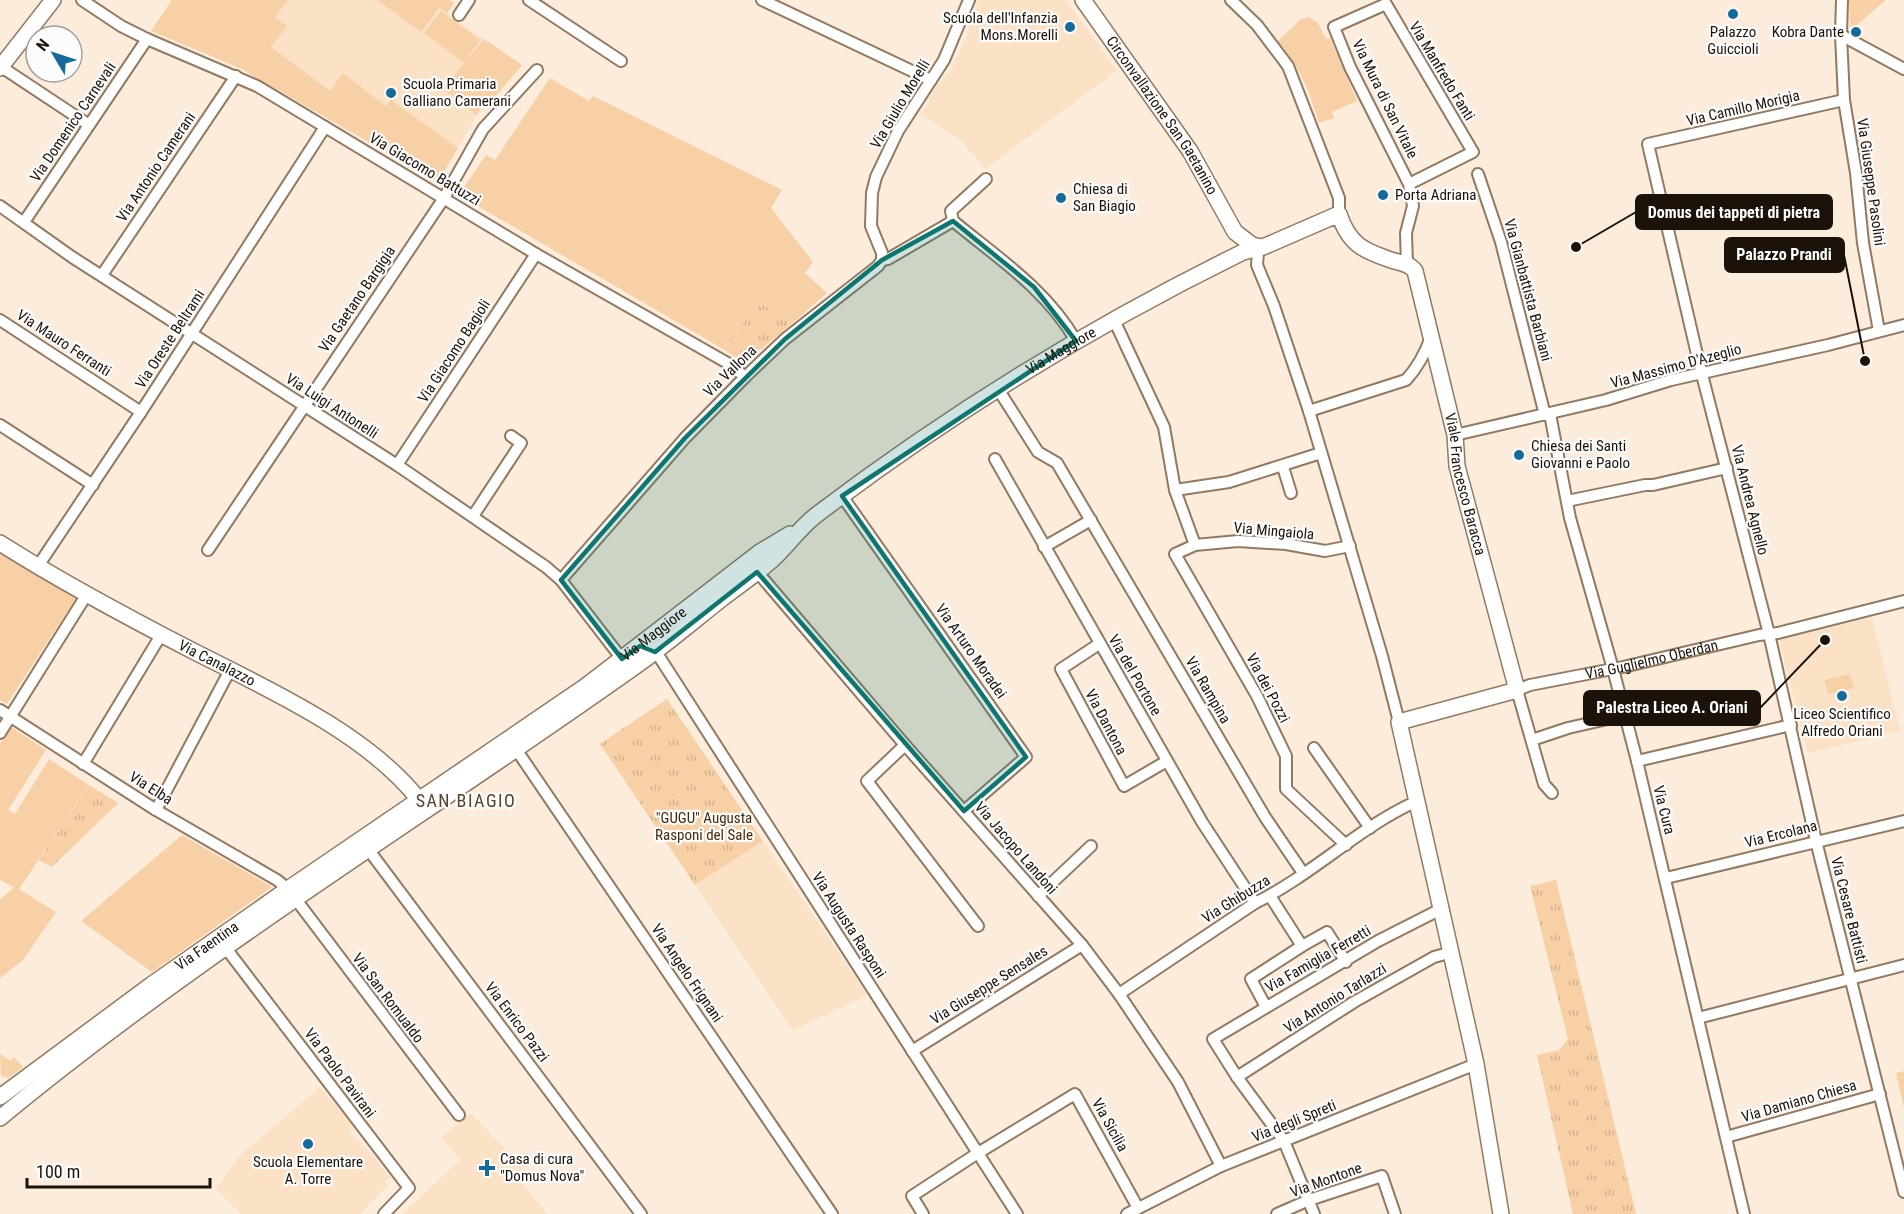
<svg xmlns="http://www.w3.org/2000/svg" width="1904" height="1214" font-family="'Roboto Condensed',sans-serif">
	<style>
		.built { fill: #fbe2c7 }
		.green { fill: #f7d0a5 }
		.park { fill: url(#park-tufts) }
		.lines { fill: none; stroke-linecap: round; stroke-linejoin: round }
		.street-casing { stroke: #917a61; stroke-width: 14 }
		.secondary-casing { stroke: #917a61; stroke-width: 18 }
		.street { stroke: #fff; stroke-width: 10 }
		.secondary { stroke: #fff; stroke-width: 15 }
		.marked { fill: #0f766e; fill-opacity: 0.2; stroke: #0f766e; stroke-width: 4.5; stroke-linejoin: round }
		.poi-dot { fill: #146a9b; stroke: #fcfcfc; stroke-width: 2 }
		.labels { text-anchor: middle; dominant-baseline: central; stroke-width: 4.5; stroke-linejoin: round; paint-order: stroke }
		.poi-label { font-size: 15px; fill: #1b1309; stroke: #fcfcfc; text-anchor: start }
		.street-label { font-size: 15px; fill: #1b1309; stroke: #fcfcfc }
		.park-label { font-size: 15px; fill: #452b0a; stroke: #fcfcfc }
		.quarter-label { font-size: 18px; letter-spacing: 1.5px; fill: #57422b; stroke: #fcfcfc }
		.leader { fill: none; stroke: #1b1309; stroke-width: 2 }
		.callout-dot { fill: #1b1309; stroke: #fcfcfc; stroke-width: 2 }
		.callout { fill: #1b1309; stroke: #1b1309; stroke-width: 2 }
		.callout-label { font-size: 16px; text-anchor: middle; font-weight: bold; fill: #fff }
	</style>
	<defs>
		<pattern id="park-tufts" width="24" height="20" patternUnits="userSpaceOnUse" patternTransform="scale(1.5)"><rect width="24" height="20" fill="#f7d0a5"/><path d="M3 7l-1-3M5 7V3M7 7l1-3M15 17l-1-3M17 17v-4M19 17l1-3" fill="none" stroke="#d3b28d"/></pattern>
	</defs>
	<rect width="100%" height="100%" fill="#fcecdc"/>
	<path class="built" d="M 172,0 L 449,0 L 454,3 L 447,14 L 522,65 L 486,108 L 483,105 L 438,182 L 240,68 L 151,31 Z
		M 978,0 L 1066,0 L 1117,71 L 985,169 L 961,141 L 921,115 L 936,87 L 950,72 L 965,39 Z
		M 1872,617 L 1900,731 L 1808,753 L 1779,640 Z
		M 763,841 L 867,995 L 793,1031 L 695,885 Z
		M 320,1087 L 352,1124 L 350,1132 L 378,1161 L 381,1167 L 390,1177 L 385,1182 L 388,1185 L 360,1214 L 241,1214 L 216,1189 L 239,1156 Z
		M 471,1113 L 513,1158 L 521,1152 L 529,1162 L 516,1175 L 547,1214 L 402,1214 L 460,1160 L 441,1137 Z"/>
	<path class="green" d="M 172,0 L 288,0 L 275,17 L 287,26 L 271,47 L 330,91 L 343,73 L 386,106 L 391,100 L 458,148 L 438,182 L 240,68 L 151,31 Z
		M 377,0 L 449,0 L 454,3 L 447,13 L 439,8 L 421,32 Z
		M 1849,0 L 1886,0 L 1852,29 L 1850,25 Z
		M 441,11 L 480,40 L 464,63 L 424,33 Z
		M 1309,17 L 1318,23 L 1326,39 L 1330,38 L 1357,101 L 1332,112 L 1334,118 L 1319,123 C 1308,89 1302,69 1278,41 L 1301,19 Z
		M 484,39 L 522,65 L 486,108 L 483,105 L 477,115 L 443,89 Z
		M 550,78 L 589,101 L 593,96 L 782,190 L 771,208 L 813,262 L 805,273 L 827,293 L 795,321 L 759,303 L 723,349 L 459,195 L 486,155 L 495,160 Z
		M 3,550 L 78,595 L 7,704 L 0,700 L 0,554 Z
		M 1850,674 L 1854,688 L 1828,694 L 1824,680 Z
		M 11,727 L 46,750 L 8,810 L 15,814 L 49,759 L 89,785 L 19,889 L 56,912 L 23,960 L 0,978 L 0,900 L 14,887 L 0,880 L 0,744 Z
		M 182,835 L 272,887 L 152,972 L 81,921 Z
		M 0,1054 L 11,1061 L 14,1057 L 23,1067 L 8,1078 L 1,1076 Z
		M 1904,1071 L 1904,1108 L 1896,1073 Z"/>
	<path class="park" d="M 759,303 L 795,321 L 744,363 L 723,349 Z
		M 667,699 L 763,841 L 695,885 L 600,744 Z
		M 89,785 L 118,803 L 52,867 L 39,860 Z
		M 1556,880 L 1636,1214 L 1573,1214 L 1537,1055 L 1559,1050 L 1568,1039 L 1530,886 Z"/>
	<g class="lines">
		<defs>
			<g id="street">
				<path d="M 82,0 L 121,26 L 147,39 L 257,86 L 536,254 L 731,365 L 745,377"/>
				<path d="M 529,0 L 621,61"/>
				<path d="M 762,0 L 931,80"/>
				<path d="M 1231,0 L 1257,25 L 1288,66 L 1339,198 L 1339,214"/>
				<path d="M 1842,0 L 1841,35 L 1844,100 L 1856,173 L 1863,243 L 1879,331"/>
				<path d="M 459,15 L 469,0"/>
				<path d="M 1841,35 L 1904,69"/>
				<path d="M 0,66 L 89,125"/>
				<path d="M 1844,100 L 1648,144 L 1699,363 L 1769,634 L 1816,841 L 1904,1192"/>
				<path d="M 1478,174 L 1501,242 L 1545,415"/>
				<path d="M 986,179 L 951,211 L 953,221 C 998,258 1047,290 1076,341"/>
				<path d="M 0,206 L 72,257 L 397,465 L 546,567 L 561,580 L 622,659"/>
				<path d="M 24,222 L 147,39"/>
				<path d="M 1263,247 L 1258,252 L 1257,265 L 1274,306 L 1309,411 L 1382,656 L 1399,722"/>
				<path d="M 882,260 L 882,253 L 871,226 L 872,193 L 876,177 L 898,131 L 944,60 L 969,0"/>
				<path d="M 1407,264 L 1406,233 L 1413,206 L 1409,184 L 1350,67 L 1334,27 L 1386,4 L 1473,152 L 1409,184"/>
				<path d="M 102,275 L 236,76"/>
				<path d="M 0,320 L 141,412"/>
				<path d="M 1114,320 L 1164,427 L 1175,490 L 1195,545"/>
				<path d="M 998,389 L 1038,452 L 1057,463 L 1265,817 L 1303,873"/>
				<path d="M 1309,411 L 1406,380 C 1418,367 1425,354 1431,337"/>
				<path d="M 1550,414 L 1570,518 L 1613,669 L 1637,761 L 1744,1214"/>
				<path d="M 0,425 L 93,485"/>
				<path d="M 1455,435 L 1606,400 L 1671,380 L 1828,345 L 1904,325"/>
				<path d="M 995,459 L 1202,822 L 1255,903"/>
				<path d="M 397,465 L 536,254"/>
				<path d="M 1283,467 L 1291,493"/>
				<path d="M 1175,490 L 1229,482 L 1321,453"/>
				<path d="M 842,496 L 1026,757 L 964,811"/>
				<path d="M 1567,501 L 1645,485 L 1653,485 L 1727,468"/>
				<path d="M 473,516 L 521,443 L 511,436"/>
				<path d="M 1044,547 L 1091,520"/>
				<path d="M 208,550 L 444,198 L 483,129 L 537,70"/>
				<path d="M 38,566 L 141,412 L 325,127"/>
				<path d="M 754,568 L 905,745 L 1082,945 L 1119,994 L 1178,1082 L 1221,1166"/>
				<path d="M 561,580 L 685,438 L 745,377 L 785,339 L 878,266 L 882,260 L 888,259 L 953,221"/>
				<path d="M 1099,644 L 1061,669 L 1124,786 L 1167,761"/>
				<path d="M 650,648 L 655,652 L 660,658 L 1017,1214"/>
				<path d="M 0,710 L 156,810 L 277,880 L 288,889 L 459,1115"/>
				<path d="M 0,733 L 87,594"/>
				<path d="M 1532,740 L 1568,728 L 1625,715"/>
				<path d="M 905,745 L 867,781 L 978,926"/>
				<path d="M 512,746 L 520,755 L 832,1214"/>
				<path d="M 1314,748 L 1370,828"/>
				<path d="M 1637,761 L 1791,725"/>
				<path d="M 83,764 L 161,635"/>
				<path id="s1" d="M 1552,793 L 1544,784 L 1517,690 L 1530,685 L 1623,667 L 1759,635 L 1778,633 L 1904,601"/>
				<path d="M 156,810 L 230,670"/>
				<path d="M 1346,845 L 1286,789 L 1286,756 L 1257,696 L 1175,554 L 1195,545 L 1238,541 L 1286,544 L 1325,551 L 1350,546"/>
				<path d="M 368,849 L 641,1214"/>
				<path d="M 1666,878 L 1904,821"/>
				<path d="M 1038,896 L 1091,846"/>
				<path d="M 1270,896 L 1302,946"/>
				<path d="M 225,947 L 409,1188 L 384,1214"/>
				<path d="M 1119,994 L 1255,903 C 1312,875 1358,828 1415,802"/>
				<path d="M 1266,1007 L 1251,979 L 1302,946 L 1327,932 L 1346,962"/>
				<path d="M 1698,1018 L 1904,965"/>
				<path d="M 912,1051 L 1082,945"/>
				<path d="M 1237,1077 L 1354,1002 L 1434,957 L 1452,952"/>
				<path d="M 1726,1137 L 1880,1094"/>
				<path d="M 923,1214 L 912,1196 L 978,1153 L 1075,1094 L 1138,1208"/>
				<path d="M 1127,1214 L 1221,1166 L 1476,1064"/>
				<path d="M 1277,1214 L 1309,1200 L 1382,1176 L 1395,1214"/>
				<path d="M 1314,1214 L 1284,1141 L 1237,1077 L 1213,1039 L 1378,941 L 1441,909"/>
			</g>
			<g id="secondary">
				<path id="s2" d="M 1083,0 L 1190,151 L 1235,232 L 1252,245 L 1262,247"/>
				<path d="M 0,68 L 53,0"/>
				<path id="s3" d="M 0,543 C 63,583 129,618 195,652 C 268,689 369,735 419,800"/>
				<path id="s4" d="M 0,1097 L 151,985 L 288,889 L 586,686 L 760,552 L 790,534"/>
				<path id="s5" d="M 0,1118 C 202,951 427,815 640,663 C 669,642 696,619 724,597 C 740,585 757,573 772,560 C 787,546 799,529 815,516 C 948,415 1092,326 1243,252 L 1263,247 L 1339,214 C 1349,245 1364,251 1394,261 C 1402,263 1410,264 1415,271 L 1455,435 L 1457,466 L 1517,690 L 1399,722 L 1476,1064 L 1501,1214"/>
			</g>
		</defs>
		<use href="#street" class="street-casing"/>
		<use href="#secondary" class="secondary-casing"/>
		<use href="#street" class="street"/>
		<use href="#secondary" class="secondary"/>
	</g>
	<path class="marked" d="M 953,221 L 1034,287 L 1076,341 L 842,496 L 1026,757 L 964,811 L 757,572 L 655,652 L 640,646 L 622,659 L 561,580 L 685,438 L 785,339 L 882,260 Z"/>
	<g class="poi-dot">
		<circle cx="1733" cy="14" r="6"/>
		<circle cx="1070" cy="27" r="6"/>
		<circle cx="1856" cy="32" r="6"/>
		<circle cx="391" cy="93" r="6"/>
		<circle cx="1383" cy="195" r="6"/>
		<circle cx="1061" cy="198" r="6"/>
		<circle cx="1519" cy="455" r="6"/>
		<circle cx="1842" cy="696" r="6"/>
		<circle cx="308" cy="1144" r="6"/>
		<path d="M484 1159h6v6h6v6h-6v6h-6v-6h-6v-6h6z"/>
	</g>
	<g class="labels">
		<g class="poi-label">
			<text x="1058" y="18" text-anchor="end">Scuola dell'Infanzia<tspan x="1058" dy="17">Mons.Morelli</tspan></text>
			<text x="1733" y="32" text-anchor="middle">Palazzo<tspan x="1733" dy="17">Guiccioli</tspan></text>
			<text x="1844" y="32" text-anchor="end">Kobra Dante</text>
			<text x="403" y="84">Scuola Primaria<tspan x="403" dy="17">Galliano Camerani</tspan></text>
			<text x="1073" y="189">Chiesa di<tspan x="1073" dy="17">San Biagio</tspan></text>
			<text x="1395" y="195">Porta Adriana</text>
			<text x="1531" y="446">Chiesa dei Santi<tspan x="1531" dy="17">Giovanni e Paolo</tspan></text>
			<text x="1842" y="714" text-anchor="middle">Liceo Scientifico<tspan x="1842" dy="17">Alfredo Oriani</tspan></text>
			<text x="500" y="1159">Casa di cura<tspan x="500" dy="17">"Domus Nova"</tspan></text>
			<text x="308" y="1162" text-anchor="middle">Scuola Elementare<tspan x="308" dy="17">A. Torre</tspan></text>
		</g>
		<g class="street-label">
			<text transform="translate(1442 71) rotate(59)">Via Manfredo Fanti</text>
			<text transform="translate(1385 99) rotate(64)">Via Mura di San Vitale</text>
			<text transform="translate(900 104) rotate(-59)">Via Giulio Morelli</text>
			<text transform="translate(1743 108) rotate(-13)">Via Camillo Morigia</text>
			<text stroke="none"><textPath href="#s2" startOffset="140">Circonvallazione San Gaetanino</textPath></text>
			<text transform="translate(73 122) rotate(-56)">Via Domenico Carnevali</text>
			<text transform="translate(156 167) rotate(-56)">Via Antonio Camerani</text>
			<text transform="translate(425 169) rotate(31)">Via Giacomo Battuzzi</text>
			<text transform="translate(1871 182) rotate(82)">Via Giuseppe Pasolini</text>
			<text transform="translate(1528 290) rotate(75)">Via Gianbattista Barbiani</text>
			<text transform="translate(357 299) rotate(-56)">Via Gaetano Bargigia</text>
			<text transform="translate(170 339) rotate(-57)">Via Oreste Beltrami</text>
			<text transform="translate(64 343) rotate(33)">Via Mauro Ferranti</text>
			<text transform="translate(454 351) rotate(-57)">Via Giacomo Bagioli</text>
			<text stroke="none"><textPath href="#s5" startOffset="1311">Via Maggiore</textPath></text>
			<text transform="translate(1676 366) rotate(-15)">Via Massimo D'Azeglio</text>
			<text transform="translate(730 371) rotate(-44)">Via Vallona</text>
			<text transform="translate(332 406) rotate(33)">Via Luigi Antonelli</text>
			<text stroke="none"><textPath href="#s5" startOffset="1941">Viale Francesco Baracca</textPath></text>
			<text transform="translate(1750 500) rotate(76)">Via Andrea Agnello</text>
			<text transform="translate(1274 531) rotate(5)">Via Mingaiola</text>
			<text stroke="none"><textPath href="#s4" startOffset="801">Via Maggiore</textPath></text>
			<text transform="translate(971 651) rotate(55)">Via Arturo Moradei</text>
			<text stroke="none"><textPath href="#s1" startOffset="248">Via Guglielmo Oberdan</textPath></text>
			<text stroke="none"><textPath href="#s3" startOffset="248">Via Canalazzo</textPath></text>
			<text transform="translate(1135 675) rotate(60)">Via del Portone</text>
			<text transform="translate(1268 688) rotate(62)">Via dei Pozzi</text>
			<text transform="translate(1208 690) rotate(60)">Via Rampina</text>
			<text transform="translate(1106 722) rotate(62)">Via Dantona</text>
			<text transform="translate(151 788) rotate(32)">Via Elba</text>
			<text transform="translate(1664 810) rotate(76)">Via Cura</text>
			<text transform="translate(1781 834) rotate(-14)">Via Ercolana</text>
			<text transform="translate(1016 848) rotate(49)">Via Jacopo Landoni</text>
			<text transform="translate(1236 899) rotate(-32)">Via Ghibuzza</text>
			<text transform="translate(1849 910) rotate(76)">Via Cesare Battisti</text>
			<text transform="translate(849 925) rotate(57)">Via Augusta Rasponi</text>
			<text stroke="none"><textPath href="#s4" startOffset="256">Via Faentina</textPath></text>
			<text transform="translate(1318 959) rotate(-30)">Via Famiglia Ferretti</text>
			<text transform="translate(687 973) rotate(56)">Via Angelo Frignani</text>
			<text transform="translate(989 985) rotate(-32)">Via Giuseppe Sensales</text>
			<text transform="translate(388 998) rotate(53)">Via San Romualdo</text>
			<text transform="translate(1335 998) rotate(-32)">Via Antonio Tarlazzi</text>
			<text transform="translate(517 1022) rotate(53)">Via Enrico Pazzi</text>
			<text transform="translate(340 1073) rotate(53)">Via Paolo Pavirani</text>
			<text transform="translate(1799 1101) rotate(-16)">Via Damiano Chiesa</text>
			<text transform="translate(1294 1121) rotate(-22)">Via degli Spreti</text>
			<text transform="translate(1110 1125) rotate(61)">Via Sicilia</text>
			<text transform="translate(1326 1180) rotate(-20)">Via Montone</text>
		</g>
		<g class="park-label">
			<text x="704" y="818">"GUGU" Augusta<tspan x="704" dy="17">Rasponi del Sale</tspan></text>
		</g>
		<g class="quarter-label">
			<text x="466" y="800">SAN BIAGIO</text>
		</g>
	</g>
	<path class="leader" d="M1576 247L1636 212M1865 361L1844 255M1825 640L1760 708"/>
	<g class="callout-dot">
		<circle cx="1576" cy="247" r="6"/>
		<circle cx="1865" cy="361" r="6"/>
		<circle cx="1825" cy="640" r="6"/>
	</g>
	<g class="callout">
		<rect x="1636" y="195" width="196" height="34" rx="6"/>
		<rect x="1725" y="238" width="119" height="34" rx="6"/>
		<rect x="1584" y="691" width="176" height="34" rx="6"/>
	</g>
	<g class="callout-label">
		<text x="1734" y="218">Domus dei tappeti di pietra</text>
		<text x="1784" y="260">Palazzo Prandi</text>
		<text x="1672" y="713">Palestra Liceo A. Oriani</text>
	</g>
	<g transform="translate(54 54) rotate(309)"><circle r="28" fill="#fcfcfc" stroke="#a29f9b" stroke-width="1.5"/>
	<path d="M0-4.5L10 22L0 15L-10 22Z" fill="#146a9b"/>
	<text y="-9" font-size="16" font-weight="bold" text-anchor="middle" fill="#1b1309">N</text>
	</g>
	<path d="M27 1178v9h183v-9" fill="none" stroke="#1b1309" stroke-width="3"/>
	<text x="36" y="1178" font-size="18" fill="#1b1309" stroke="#fcfcfc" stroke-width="4.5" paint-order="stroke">100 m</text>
</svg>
